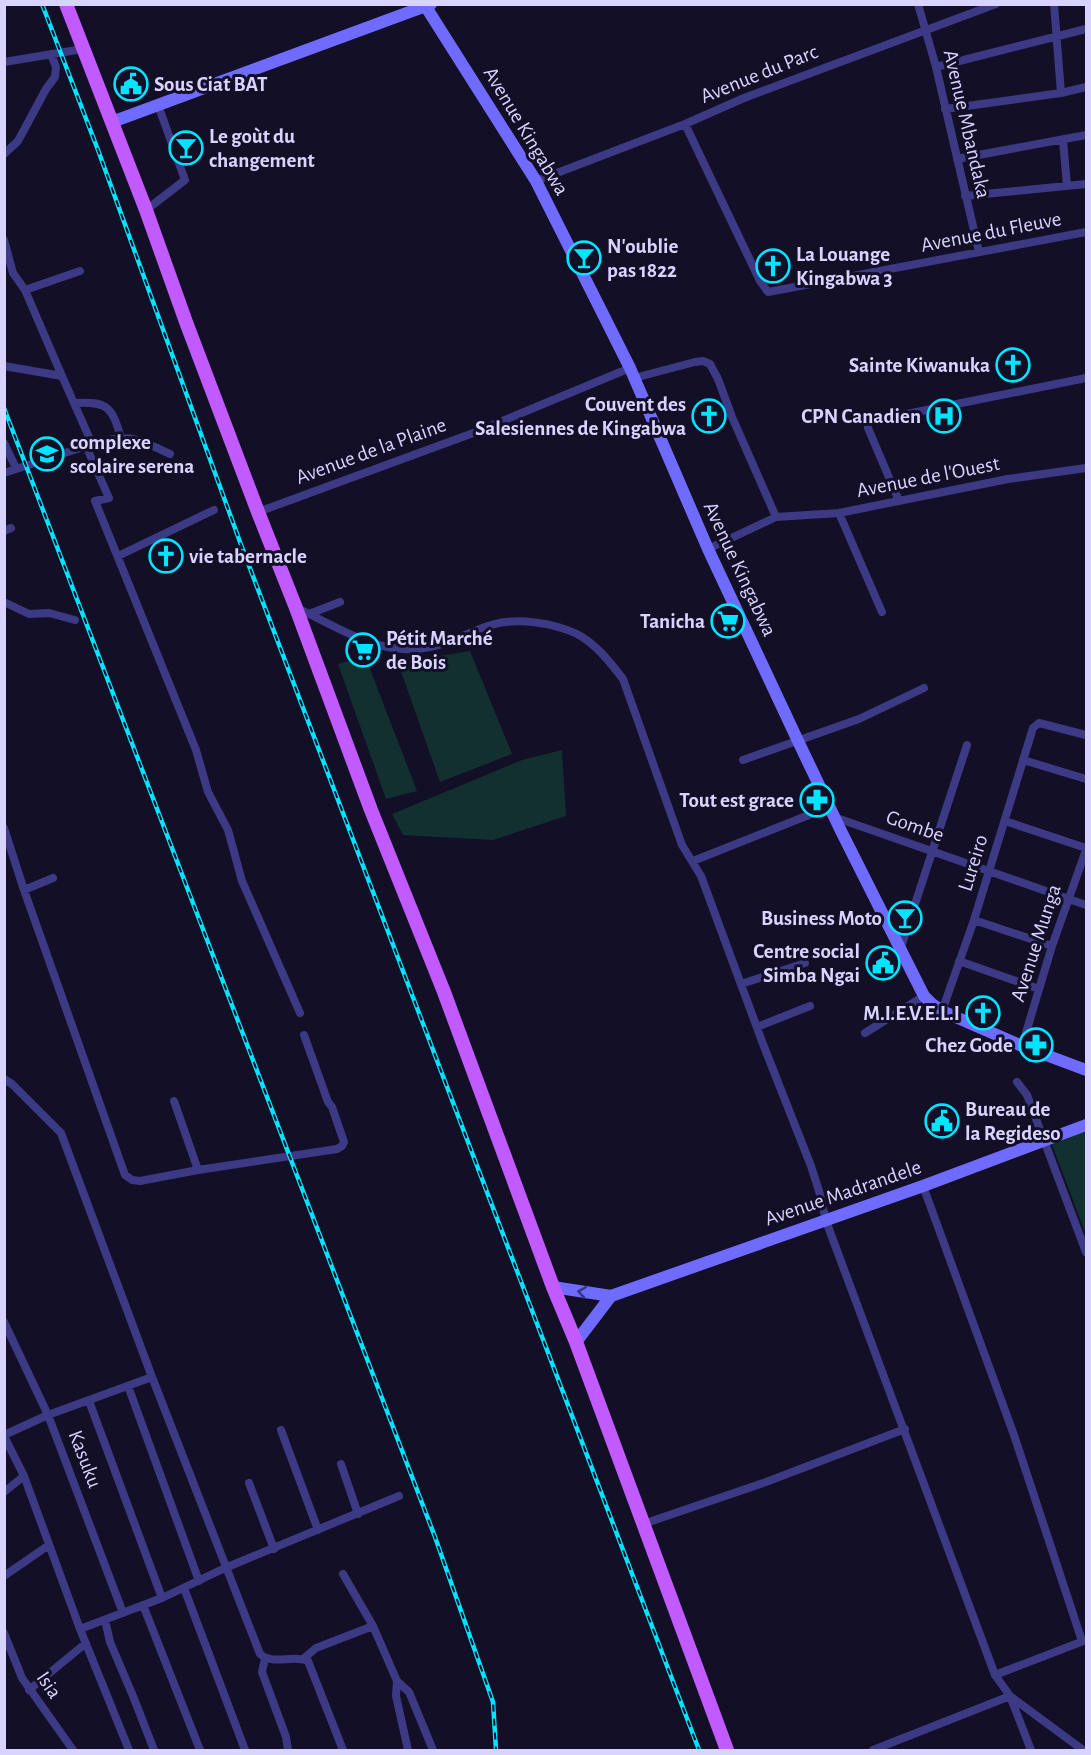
<svg xmlns="http://www.w3.org/2000/svg" width="1091" height="1755" font-family="'Alegreya Sans',sans-serif">
	<style>
		.green { fill: #12302f }
		.lines { fill: none; stroke-linecap: round; stroke-linejoin: round }
		.street { stroke: #3d3a85; stroke-width: 8 }
		.secondary { stroke: #6f6bff; stroke-width: 12 }
		.primary { stroke: #c25bff; stroke-width: 14 }
		.rail-casing { stroke: #00e5ff; stroke-width: 4.5 }
		.rail { stroke: #130f26; stroke-width: 2; stroke-dasharray: 7; stroke-linecap: butt }
		.oneway { stroke: #38347d }
		.labels { text-anchor: middle; dominant-baseline: central; stroke-width: 6; stroke-linejoin: round; paint-order: stroke }
		.street-label { font-size: 21px; fill: #d9d4ff; stroke: #130f26 }
		.poi-label { font-size: 21px; font-weight: bold; fill: #d9d4ff; stroke: #130f26; text-anchor: end }
	</style>
	<rect width="100%" height="100%" fill="#130f26"/>
	<path class="green" d="M 470,651 L 512,754 L 440,782 L 398,663 Z
		M 365,656 L 417,791 L 386,799 L 338,664 Z
		M 562,750 L 566,816 L 493,840 L 403,835 L 392,814 L 522,760 Z
		M 1086,1129 L 1086,1235 L 1051,1142 Z"/>
	<g class="lines">
		<path class="street" d="M 918,4 L 936,67 L 979,252
			M 1054,4 L 1061,93
			M 4,62 L 83,49
			M 936,67 L 1086,29
			M 945,109 L 1061,93 L 1086,87
			M 685,124 L 760,281 L 768,292 L 1086,232
			M 1063,140 L 1067,186
			M 4,154 L 18,141 L 46,89 L 55,77 L 56,67 L 51,54
			M 957,159 L 1086,135
			M 536,181 L 685,124 L 744,98 L 996,4
			M 965,196 L 1086,184
			M 146,210 L 185,180 L 158,105
			M 4,240 L 13,273 L 25,290
			M 4,366 L 62,376 L 93,446
			M 62,376 L 25,290 L 80,271
			M 634,378 L 695,362 L 703,361 L 710,364 L 718,379 L 732,417 L 776,517
			M 74,403 C 108,401 112,407 121,438
			M 4,443 L 16,468
			M 86,446 L 109,498 L 95,501 L 196,750 L 208,792 L 228,830 L 242,881 L 300,1013
			M 4,473 L 86,446 C 95,446 101,442 109,440 C 135,434 147,444 170,454
			M 899,501 L 868,428 L 868,424 L 872,421 L 1086,378
			M 258,512 L 476,432 L 630,368
			M 839,513 L 882,612
			M 4,531 L 11,528
			M 708,549 L 776,517 L 839,513 L 1008,479 L 1086,468
			M 118,556 L 214,510
			M 4,602 L 29,614 L 49,613 L 75,620
			M 297,608 C 329,623 368,648 403,649 C 440,651 459,635 491,625 C 516,617 554,623 577,634 C 596,644 610,662 623,679 L 682,845 L 701,876 L 763,1044 L 811,1166 L 819,1191 L 826,1221 L 995,1675 L 1010,1696 L 1031,1750
			M 309,614 L 340,602
			M 743,760 L 859,719 L 924,688
			M 1023,760 L 1086,779
			M 834,817 L 1086,905
			M 1005,821 L 1086,848
			M 4,828 L 24,890 L 53,878
			M 693,861 L 829,807
			M 24,890 L 125,1175 L 132,1180 L 140,1181 L 198,1170 L 337,1149 L 342,1146 L 344,1142 L 332,1107 L 328,1102 L 304,1035
			M 974,920 L 1052,946
			M 901,947 L 967,745
			M 959,961 L 1039,989
			M 741,984 L 805,963
			M 942,1011 L 974,920 L 1033,728 L 1039,723 L 1086,735
			M 757,1027 L 810,1006
			M 865,1033 L 924,996
			M 1022,1046 L 1052,946 L 1086,850
			M 4,1079 L 12,1084 L 61,1133 L 152,1377 L 260,1654 C 274,1666 292,1654 308,1661 L 343,1750
			M 1017,1082 L 1027,1095 L 1086,1252
			M 174,1101 L 198,1170
			M 923,1186 L 1014,1435 L 1082,1641
			M 4,1322 L 48,1415 L 123,1613
			M 128,1386 L 199,1581
			M 89,1401 L 162,1598
			M 281,1430 L 318,1530
			M 4,1435 L 48,1415 L 152,1377
			M 4,1436 L 24,1476 L 80,1629 L 129,1750
			M 341,1464 L 358,1514
			M 249,1483 L 274,1549
			M 4,1492 L 24,1476
			M 643,1524 L 766,1482 L 905,1429
			M 343,1574 L 373,1626
			M 4,1576 L 49,1545
			M 184,1588 L 245,1750
			M 143,1605 L 200,1750
			M 105,1620 L 110,1642 L 133,1696 L 154,1750
			M 80,1629 L 162,1598 L 225,1568 L 399,1496
			M 4,1633 L 22,1678 L 73,1750
			M 265,1658 L 262,1672 L 286,1737 L 288,1750
			M 303,1659 L 316,1648 L 373,1626 L 397,1681 L 409,1692 L 433,1750
			M 995,1675 L 1086,1640
			M 397,1681 L 396,1696 L 408,1750
			M 29,1690 L 86,1643
			M 873,1750 L 1010,1696 L 1083,1750"/>
		<path class="secondary" d="M 426,7 L 536,181 L 630,368 L 708,549 L 798,741 L 841,831 L 924,996 L 932,1004 L 942,1011 L 1022,1046 L 1086,1070
			M 112,122 L 431,4
			M 553,1287 L 611,1296 L 923,1186 L 1086,1125
			M 576,1342 L 611,1296"/>
		<path class="primary" d="M 66,4 L 146,210 L 186,322 L 258,512 L 296,608 L 371,810 L 444,992 L 553,1287 L 576,1342 L 727,1750"/>
		<defs>
			<path id="rail" d="M 42,4 L 98,150 L 240,542 L 699,1750
				M 4,408 L 435,1537 L 493,1702 L 496,1750"/>
		</defs>
		<use href="#rail" class="rail-casing"/>
		<use href="#rail" class="rail"/>
	</g>
	<defs><path id="oneway-chevron" d="M-2-3.5L2.5 0L-2 3.5" fill="none" stroke-width="1.6" stroke-linecap="round" stroke-linejoin="round" transform="scale(1.5)"/></defs>
	<use class="oneway" href="#oneway-chevron" transform="translate(582 1292) rotate(-171)"/>
	<defs>
		<symbol id="civic-ring" viewBox="-11 -11 22 22"><circle r="9.5" fill="#130f26" stroke="#00e5ff" stroke-width="1.5"/><path d="M-.6-6.5H3V-4.5H.6V-3L4-1V1h2V6H-6V1h2V-1L-.6-3ZM-1.2 2.5V6h2.4V2.5Z" fill="#00e5ff"/></symbol>
		<symbol id="bar-ring" viewBox="-11 -11 22 22"><circle r="9.5" fill="#130f26" stroke="#00e5ff" stroke-width="1.5"/><path d="M-6-5H6L.8 .8V4.5H3.5V6h-7V4.5H-.8V.8Z" fill="#00e5ff"/></symbol>
		<symbol id="church-ring" viewBox="-11 -11 22 22"><circle r="9.5" fill="#130f26" stroke="#00e5ff" stroke-width="1.5"/><path d="M-1.2-6h2.4v3.5h3.3v2.4h-3.3V6h-2.4V-.1h-3.3v-2.4h3.3Z" fill="#00e5ff"/></symbol>
		<symbol id="hospital-ring" viewBox="-11 -11 22 22"><circle r="9.5" fill="#130f26" stroke="#00e5ff" stroke-width="1.5"/><path d="M-5-5h3v3.5h4V-5h3V5h-3V1.5h-4V5h-3Z" fill="#00e5ff"/></symbol>
		<symbol id="school-ring" viewBox="-11 -11 22 22"><circle r="9.5" fill="#130f26" stroke="#00e5ff" stroke-width="1.5"/><path d="M0-5L7-2L0 1L-7-2ZM-4 1L0 2.5L4 1V4Q0 6-4 4Z" fill="#00e5ff"/></symbol>
		<symbol id="supermarket-ring" viewBox="-11 -11 22 22"><circle r="9.5" fill="#130f26" stroke="#00e5ff" stroke-width="1.5"/><path d="M-6-5.5h2.5l.6 2H6L4.5 2H-2.5L-4.4-4H-6ZM-1.5 3.2a1.3 1.3 0 1 0 .1 0ZM3 3.2a1.3 1.3 0 1 0 .1 0Z" fill="#00e5ff"/></symbol>
		<symbol id="pharmacy-ring" viewBox="-11 -11 22 22"><circle r="9.5" fill="#130f26" stroke="#00e5ff" stroke-width="1.5"/><path d="M-2-6h4v4h4v4h-4v4h-4v-4h-4v-4h4Z" fill="#00e5ff"/></symbol>
	</defs>
	<g fill-rule="evenodd">
		<use href="#civic-ring" x="112" y="65" width="38" height="38"/>
		<use href="#bar-ring" x="167" y="129" width="38" height="38"/>
		<use href="#bar-ring" x="565" y="239" width="38" height="38"/>
		<use href="#church-ring" x="754" y="247" width="38" height="38"/>
		<use href="#church-ring" x="994" y="346" width="38" height="38"/>
		<use href="#church-ring" x="690" y="397" width="38" height="38"/>
		<use href="#hospital-ring" x="925" y="397" width="38" height="38"/>
		<use href="#school-ring" x="28" y="435" width="38" height="38"/>
		<use href="#church-ring" x="147" y="537" width="38" height="38"/>
		<use href="#supermarket-ring" x="709" y="602" width="38" height="38"/>
		<use href="#supermarket-ring" x="344" y="631" width="38" height="38"/>
		<use href="#pharmacy-ring" x="798" y="781" width="38" height="38"/>
		<use href="#bar-ring" x="886" y="899" width="38" height="38"/>
		<use href="#civic-ring" x="864" y="944" width="38" height="38"/>
		<use href="#church-ring" x="964" y="994" width="38" height="38"/>
		<use href="#pharmacy-ring" x="1017" y="1026" width="38" height="38"/>
		<use href="#civic-ring" x="923" y="1102" width="38" height="38"/>
	</g>
	<g class="labels">
		<g class="street-label">
			<text transform="translate(759 74) rotate(-22)">Avenue du Parc</text>
			<text transform="translate(967 124) rotate(77)">Avenue Mbandaka</text>
			<text transform="translate(526 131) rotate(59)">Avenue Kingabwa</text>
			<text transform="translate(991 232) rotate(-11)">Avenue du Fleuve</text>
			<text transform="translate(371 451) rotate(-20)">Avenue de la Plaine</text>
			<text transform="translate(928 477) rotate(-11)">Avenue de l'Ouest</text>
			<text transform="translate(740 569) rotate(65)">Avenue Kingabwa</text>
			<text transform="translate(915 826) rotate(19)">Gombe</text>
			<text transform="translate(973 863) rotate(-73)">Lureiro</text>
			<text transform="translate(1036 943) rotate(-72)">Avenue Munga</text>
			<text transform="translate(843 1193) rotate(-19)">Avenue Madrandele</text>
			<text transform="translate(85 1459) rotate(69)">Kasuku</text>
			<text transform="translate(49 1685) rotate(56)">Isia</text>
		</g>
		<g class="poi-label">
			<text x="154" y="84" text-anchor="start">Sous Ciat BAT</text>
			<text x="209" y="136" text-anchor="start">Le goùt du<tspan x="209" dy="24">changement</tspan></text>
			<text x="607" y="246" text-anchor="start">N'oublie<tspan x="607" dy="24">pas 1822</tspan></text>
			<text x="796" y="254" text-anchor="start">La Louange<tspan x="796" dy="24">Kingabwa 3</tspan></text>
			<text x="990" y="365">Sainte Kiwanuka</text>
			<text x="686" y="404">Couvent des<tspan x="686" dy="24">Salesiennes de Kingabwa</tspan></text>
			<text x="921" y="416">CPN Canadien</text>
			<text x="70" y="442" text-anchor="start">complexe<tspan x="70" dy="24">scolaire serena</tspan></text>
			<text x="189" y="556" text-anchor="start">vie tabernacle</text>
			<text x="705" y="621">Tanicha</text>
			<text x="386" y="638" text-anchor="start">Pétit Marché<tspan x="386" dy="24">de Bois</tspan></text>
			<text x="794" y="800">Tout est grace</text>
			<text x="882" y="918">Business Moto</text>
			<text x="860" y="951">Centre social<tspan x="860" dy="24">Simba Ngai</tspan></text>
			<text x="960" y="1013">M.I.E.V.E.L.I</text>
			<text x="1013" y="1045">Chez Gode</text>
			<text x="965" y="1109" text-anchor="start">Bureau de<tspan x="965" dy="24">la Regideso</tspan></text>
		</g>
	</g>
	<rect width="1091" height="1755" fill="none" stroke="#d9d4ff" stroke-width="12"/>
</svg>
